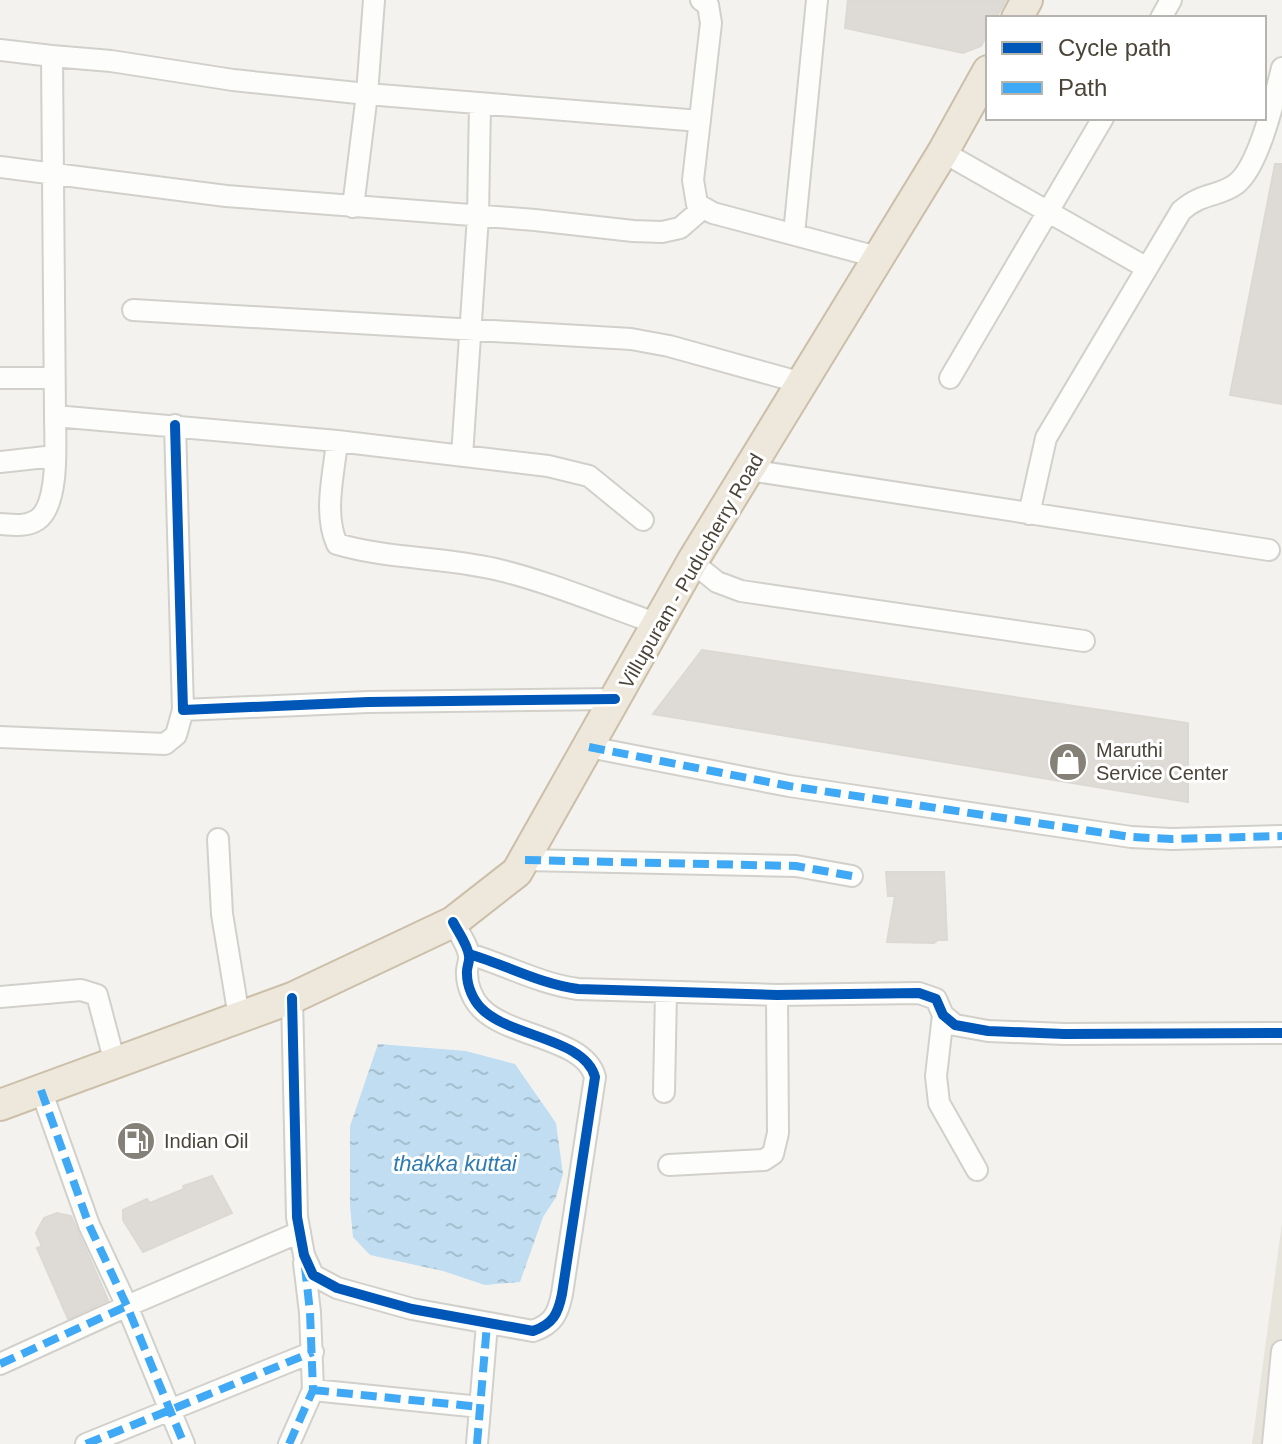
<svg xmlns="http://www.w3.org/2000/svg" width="1282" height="1444" font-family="Helvetica,sans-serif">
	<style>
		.residential { fill: #e7e4dc }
		.water { fill: url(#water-ripples) }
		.building { fill: #dedbd6; stroke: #dcd9d4; stroke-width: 2 }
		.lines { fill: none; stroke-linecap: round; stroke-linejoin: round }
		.minor-casing { stroke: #d2d0cb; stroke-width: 24 }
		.highway-casing { stroke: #ccbfa9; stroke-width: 34 }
		.minor { stroke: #fdfdfc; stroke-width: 20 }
		.highway { stroke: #ede8db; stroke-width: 30 }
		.quiet { stroke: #3fa9f5; stroke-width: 8; stroke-dasharray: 16 8; stroke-linecap: butt }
		.cycleway-casing { stroke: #fff; stroke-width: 15 }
		.cycleway { stroke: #0057b8; stroke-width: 10 }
		.labels { text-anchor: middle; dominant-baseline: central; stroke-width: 6; stroke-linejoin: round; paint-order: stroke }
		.street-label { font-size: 20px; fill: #4b4439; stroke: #fff }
		.poi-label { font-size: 20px; fill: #4b4439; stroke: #fff; text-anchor: start }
		.water-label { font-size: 22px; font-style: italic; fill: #2e7ab2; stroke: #fff }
	</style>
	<defs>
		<pattern id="water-ripples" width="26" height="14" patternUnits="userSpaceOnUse" patternTransform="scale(2)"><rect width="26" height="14" fill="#c0ddf1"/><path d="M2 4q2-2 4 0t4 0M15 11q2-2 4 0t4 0" fill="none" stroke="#a6bfcf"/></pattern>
	</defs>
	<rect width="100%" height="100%" fill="#f4f2ee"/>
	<path class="residential" d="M 1282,1223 L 1282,1444 L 1252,1444 Z"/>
	<path class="water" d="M 378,1044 L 466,1051 L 515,1064 L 556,1123 L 563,1174 L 556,1197 L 543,1217 L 520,1282 L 485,1285 L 443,1271 L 370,1255 L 353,1237 L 350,1206 L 350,1126 Z"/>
	<path class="building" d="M 848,0 L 1006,0 L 996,18 L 988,18 L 988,33 L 981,46 L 963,53 L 845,28 Z
		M 1275,164 L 1282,164 L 1282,404 L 1230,395 Z
		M 702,650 L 1188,723 L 1188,802 L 653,714 Z
		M 886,872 L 944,872 L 947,940 L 938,940 L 934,943 L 887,942 L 895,896 L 888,896 Z
		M 212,1176 L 232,1213 L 143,1252 L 123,1220 L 123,1210 L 147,1199 L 150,1203 L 184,1189 L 183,1186 Z
		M 57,1213 L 71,1216 L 108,1300 L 68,1319 L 37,1248 L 42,1246 L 36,1233 L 44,1218 Z"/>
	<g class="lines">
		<defs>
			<path id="minor" d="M 374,0 L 367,94 L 700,121
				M 701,0 L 708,5 L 711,23 L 693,180 L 697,204 L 713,213 L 877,257
				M 1161,18 L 1171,0
				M 0,50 L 52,56 L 55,416 C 55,440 60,505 37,520 C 26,527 13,525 0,524
				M 52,56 L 111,61 L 233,80 L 367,94 L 353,207
				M 943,152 L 1147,268
				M 0,167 L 226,196 L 535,220 L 633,231 L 662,232 L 680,228 L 702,209
				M 794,234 L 817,0
				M 133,310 L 631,339 L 669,346 L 802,383
				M 0,378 L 54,378
				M 950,378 L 1103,118
				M 55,416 L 337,441 L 548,466 L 589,476 L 643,520
				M 175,425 L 183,710 L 368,702 L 615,699
				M 337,441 C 334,474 323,513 337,544 C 388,559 443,557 495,569 C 547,581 606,606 658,624
				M 462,456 L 478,216 L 480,104
				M 0,462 L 55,456
				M 749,470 L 1269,550
				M 1029,514 L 1046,438 L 1181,211 C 1202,192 1219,197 1236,184 C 1259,167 1275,96 1282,68
				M 692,562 L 717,582 L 741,591 L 1084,641
				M 0,737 L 165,744 L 176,735 L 183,710
				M 589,747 L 789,786 L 1131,837 L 1172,839 L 1282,836
				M 218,839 L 222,914 L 239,1017
				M 525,860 L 796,866 L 852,876
				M 469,954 C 506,965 540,984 578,989 L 777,995 L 919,993 L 936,999 L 943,1015 L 955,1025 L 988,1031 L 1064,1034 L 1282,1033
				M 0,997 L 81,990 L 97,995 L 115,1063
				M 292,998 L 297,1217 L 304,1255 L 313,1275 L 337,1288 L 412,1309 L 533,1331 C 553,1324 558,1314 562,1294 L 595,1077 C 585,1038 508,1037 481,1008 C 473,1000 467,986 467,974 C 466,968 470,962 469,956 C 468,945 458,932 453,922
				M 943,1015 L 936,1076 L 939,1103 L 977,1170
				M 41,1090 L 89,1225 L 127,1306 L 184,1444
				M 664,1092 L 666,992
				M 669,1165 L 764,1160 L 773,1154 L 778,1133 L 777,995
				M 0,1364 L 127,1306 L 300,1232
				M 313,1390 L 480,1407
				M 86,1444 L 313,1352
				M 289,1444 L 313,1390 L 310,1312 L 304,1263
				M 477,1444 L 487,1324
				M 1273,1444 L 1282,1351"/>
			<path id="highway" d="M 1017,18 L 1027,0
				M 0,1105 L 292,998 L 453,922 L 517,872 L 692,562 L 943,152 L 988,71"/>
		</defs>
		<use href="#minor" class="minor-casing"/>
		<use href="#highway" class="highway-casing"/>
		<use href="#minor" class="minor"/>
		<use href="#highway" class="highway"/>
		<path class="quiet" d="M 589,747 L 789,786 L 1131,837 L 1172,839 L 1282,836
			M 525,860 L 796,866 L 852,876
			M 41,1090 L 89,1225 L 127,1306 L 184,1444
			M 0,1364 L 127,1306
			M 313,1390 L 480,1407
			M 86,1444 L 313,1352
			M 289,1444 L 313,1390 L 310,1312 L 305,1267
			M 477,1444 L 487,1324"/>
		<defs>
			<path id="cycleway" d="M 175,425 L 183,710 L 368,702 L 615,699
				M 469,954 C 506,965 540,984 578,989 L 777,995 L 919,993 L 936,999 L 943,1015 L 955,1025 L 988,1031 L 1064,1034 L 1282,1033
				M 292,998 L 297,1217 L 304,1255 L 313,1275 L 337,1288 L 412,1309 L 533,1331 C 553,1324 558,1314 562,1294 L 595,1077 C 585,1038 508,1037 481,1008 C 473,1000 467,986 467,974 C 466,968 470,962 469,956 C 468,945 458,932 453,922"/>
		</defs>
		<use href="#cycleway" class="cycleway-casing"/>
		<use href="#cycleway" class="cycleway"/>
	</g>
	<defs>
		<symbol id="shop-disc" viewBox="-11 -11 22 22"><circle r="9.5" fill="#868178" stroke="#fff"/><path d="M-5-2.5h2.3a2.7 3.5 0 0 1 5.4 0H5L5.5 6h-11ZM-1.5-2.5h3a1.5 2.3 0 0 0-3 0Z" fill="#fff"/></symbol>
		<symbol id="fuel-disc" viewBox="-11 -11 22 22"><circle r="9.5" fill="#868178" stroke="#fff"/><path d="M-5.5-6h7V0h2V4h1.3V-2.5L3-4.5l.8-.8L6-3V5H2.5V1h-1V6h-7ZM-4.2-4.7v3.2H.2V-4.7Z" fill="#fff"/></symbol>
	</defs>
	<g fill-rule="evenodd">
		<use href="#shop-disc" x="1046" y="740" width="44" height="44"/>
		<use href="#fuel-disc" x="114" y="1119" width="44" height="44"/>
	</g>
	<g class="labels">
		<g class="street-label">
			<text transform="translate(691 571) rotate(-60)">Villupuram - Puducherry Road</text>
		</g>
		<g class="poi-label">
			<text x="1096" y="750">Maruthi<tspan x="1096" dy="23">Service Center</tspan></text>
			<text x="164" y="1141">Indian Oil</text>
		</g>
		<g class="water-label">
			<text x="455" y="1163">thakka kuttai</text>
		</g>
	</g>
	<rect x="986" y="16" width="280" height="104" fill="#ffffff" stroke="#b7b4b0" stroke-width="2"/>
	<rect x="1002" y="42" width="40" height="12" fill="#0057b8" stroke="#b7b4b0" stroke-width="2"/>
	<text x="1058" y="56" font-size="24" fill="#4b4439">Cycle path</text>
	<rect x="1002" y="82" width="40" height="12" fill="#3fa9f5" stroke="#b7b4b0" stroke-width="2"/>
	<text x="1058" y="96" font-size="24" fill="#4b4439">Path</text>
</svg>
